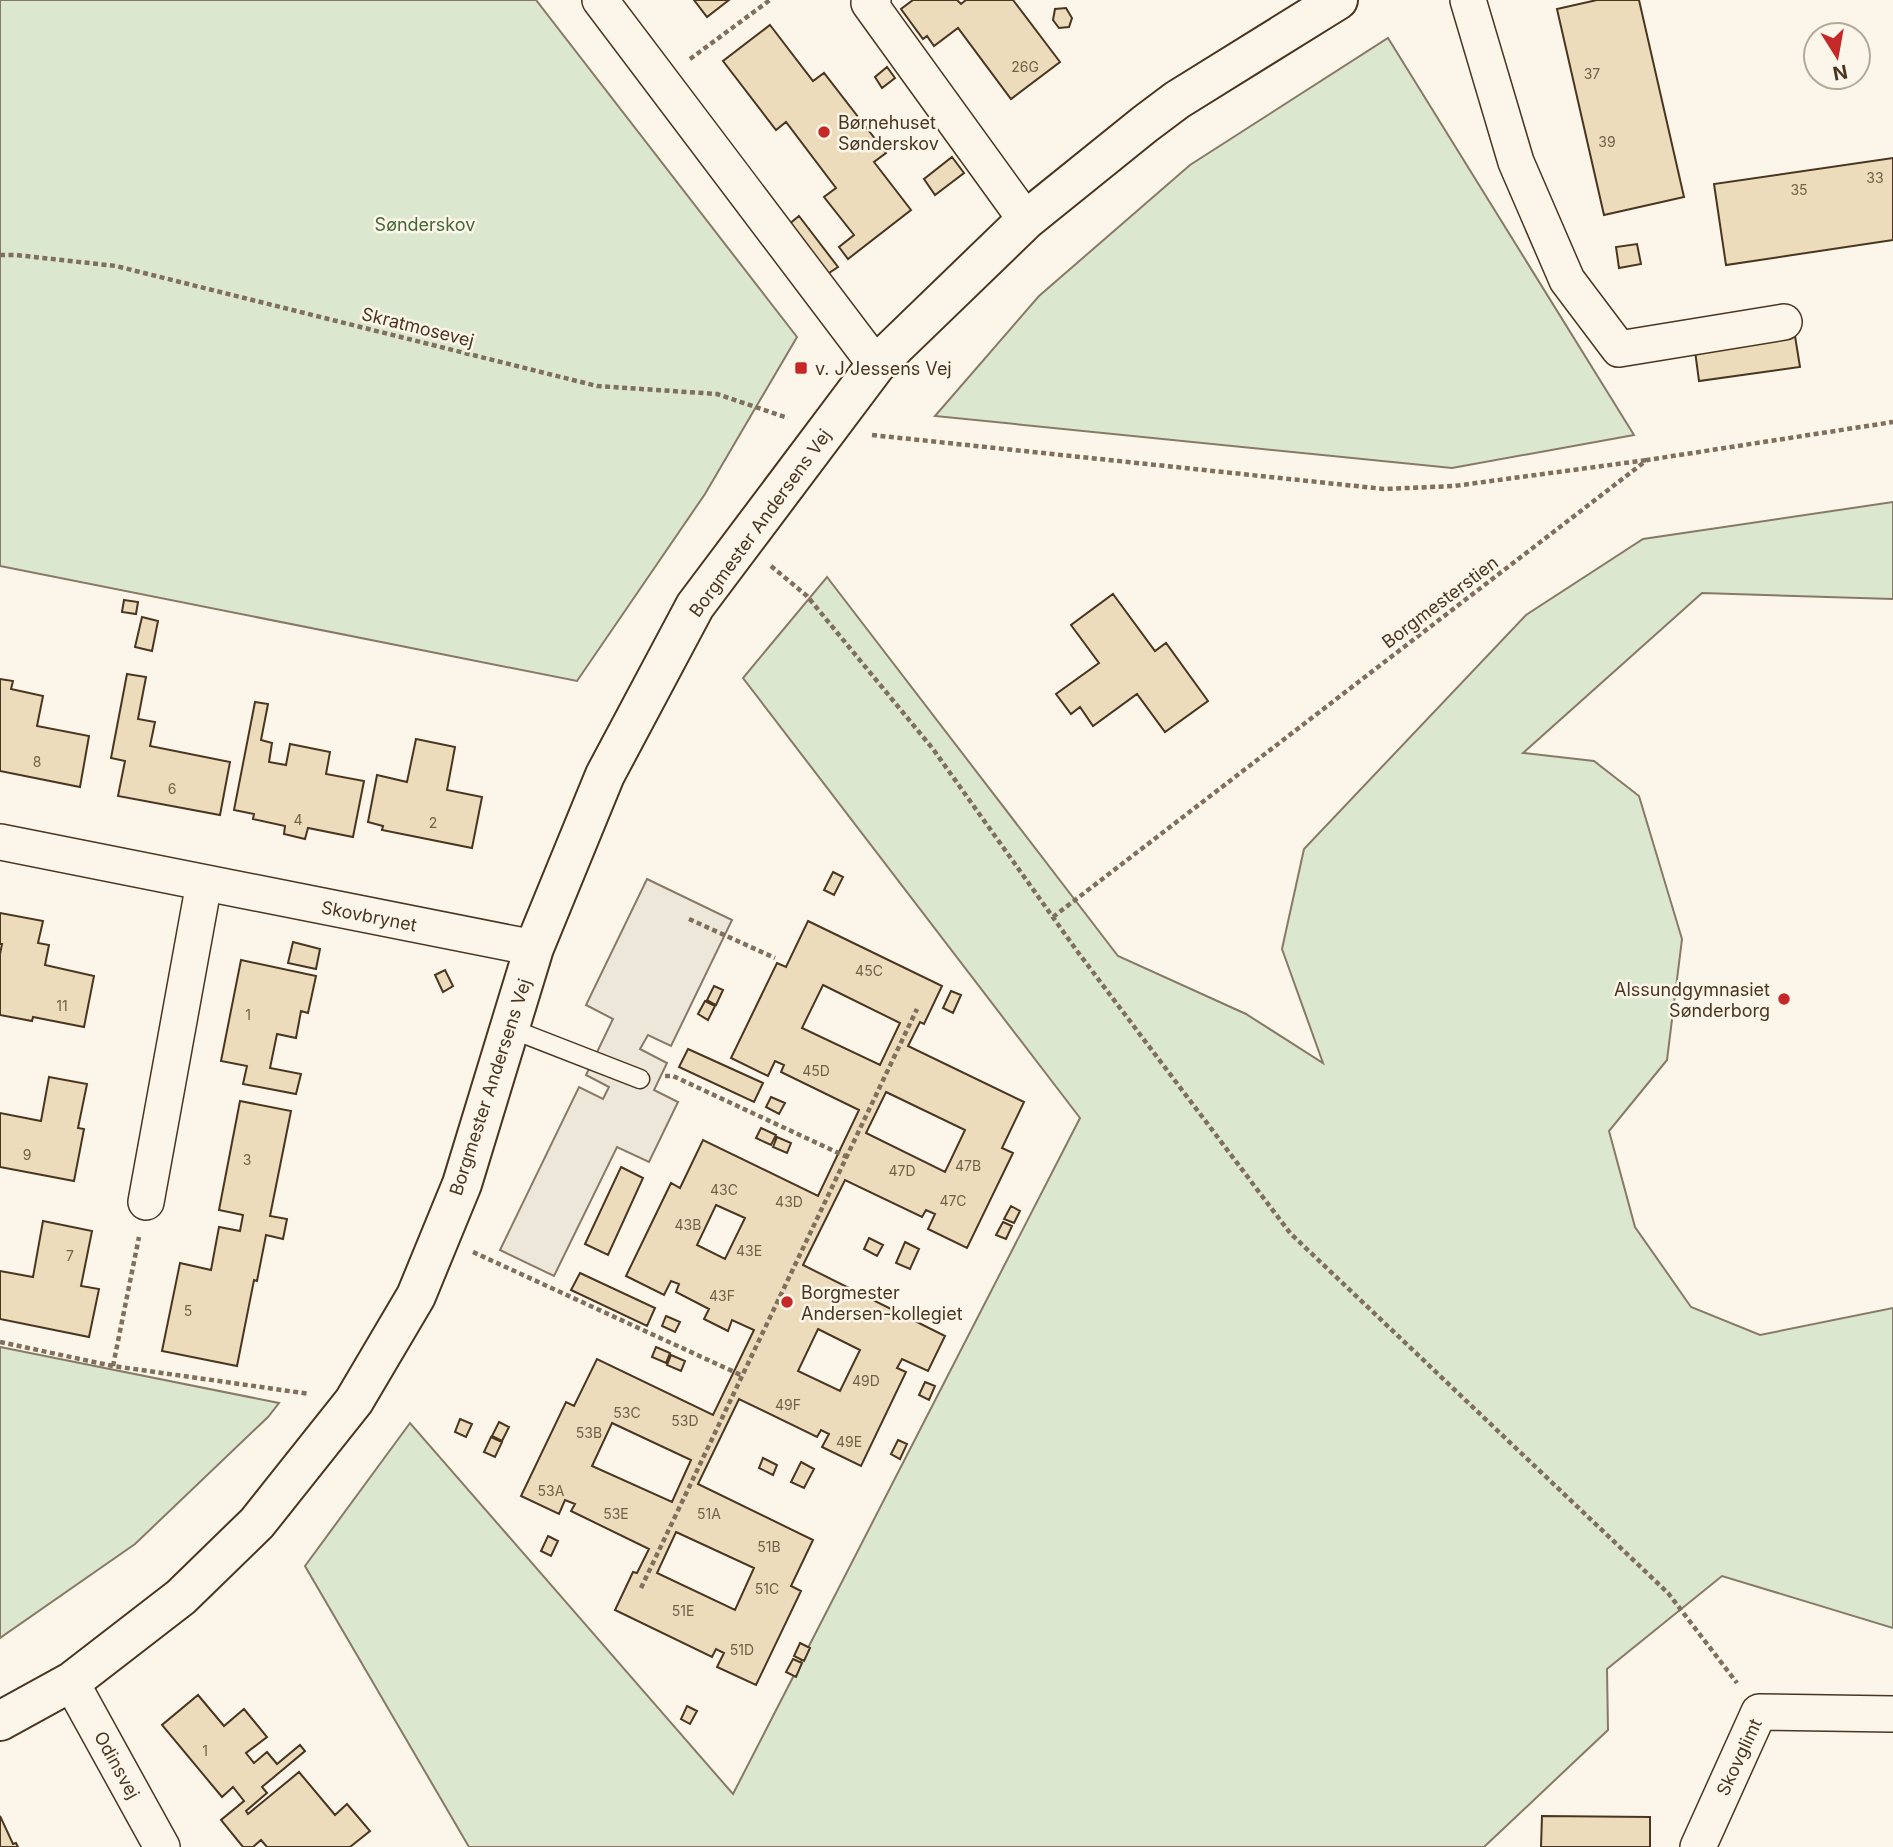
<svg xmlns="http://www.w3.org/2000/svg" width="1893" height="1847" font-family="Inter,sans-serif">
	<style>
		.green { fill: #dce7d0; stroke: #887966; stroke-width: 2 }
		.parking { fill: #ede7d9; stroke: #887966; stroke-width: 2 }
		.building { fill: #ecdcbc; stroke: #4a3520; stroke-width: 2; fill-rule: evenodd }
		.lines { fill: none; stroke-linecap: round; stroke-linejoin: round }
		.service-casing { stroke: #4a3520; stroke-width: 21 }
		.minor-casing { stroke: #4a3520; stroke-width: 38 }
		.tertiary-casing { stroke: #4a3520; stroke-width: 42 }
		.path { stroke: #7f6f5c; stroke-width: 4.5; stroke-dasharray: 5 3.5; stroke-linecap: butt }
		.service { stroke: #fbf6e9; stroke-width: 18 }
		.minor { stroke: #fbf6e9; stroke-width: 35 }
		.tertiary { stroke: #fbf6e9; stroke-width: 38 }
		.poi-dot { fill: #c62828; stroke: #fbf6e9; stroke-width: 2.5 }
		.labels { text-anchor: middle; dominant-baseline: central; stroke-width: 5; stroke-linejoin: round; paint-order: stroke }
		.number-label { font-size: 14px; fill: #725f47 }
		.poi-label { font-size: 18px; fill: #4a3520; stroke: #fbf6e9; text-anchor: start }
		.park-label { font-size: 18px; fill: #436837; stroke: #fbf6e9 }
		.street-label { font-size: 18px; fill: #4a3520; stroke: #fbf6e9 }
	</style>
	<rect width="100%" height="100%" fill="#fbf6e9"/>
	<path class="green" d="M 0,0 L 536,0 L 797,337 L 705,494 L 577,681 L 0,566 Z
		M 1388,38 L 1634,435 L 1452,468 L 935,416 L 1039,296 L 1190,165 Z
		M 1893,502 L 1893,599 L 1702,593 L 1523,753 L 1594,761 L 1639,796 L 1682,939 L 1667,1060 L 1609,1131 L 1635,1227 L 1691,1307 L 1760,1335 L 1893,1308 L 1893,1628 L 1722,1576 L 1607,1669 L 1608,1730 L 1484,1847 L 469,1847 L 305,1566 L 410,1423 L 733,1794 L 1080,1118 L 743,678 L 827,577 L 1118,956 L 1246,1014 L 1323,1063 L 1282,949 L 1304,849 L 1526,615 L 1643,539 Z
		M 0,1347 L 279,1403 L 268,1417 L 135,1544 L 0,1638 Z"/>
	<path class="parking" d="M 647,879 L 732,920 L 671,1046 L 648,1035 L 640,1049 L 667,1063 L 654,1090 L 678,1102 L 649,1162 L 617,1147 L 554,1276 L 500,1250 L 579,1087 L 603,1099 L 609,1087 L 586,1075 L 613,1019 L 586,1005 Z"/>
	<path class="building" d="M 694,0 L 729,0 L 707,17 Z
		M 913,0 L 957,0 L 961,4 L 966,0 L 1013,0 L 1060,62 L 1011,99 L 958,28 L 934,46 L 927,36 L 923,39 L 901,9 Z
		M 1597,0 L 1639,0 L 1684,197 L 1604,215 L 1557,9 Z
		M 1066,8 L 1072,18 L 1069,27 L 1059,28 L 1053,20 L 1055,9 Z
		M 770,25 L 813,81 L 824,73 L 886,153 L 874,162 L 911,210 L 848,259 L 839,247 L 854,235 L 824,197 L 836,188 L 786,122 L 776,130 L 723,61 Z
		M 887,67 L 895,78 L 882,88 L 875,77 Z
		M 952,157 L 964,173 L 935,195 L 924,179 Z
		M 1893,158 L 1893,240 L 1726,265 L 1714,184 Z
		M 799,216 L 838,267 L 826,275 L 788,225 Z
		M 1637,244 L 1641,264 L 1619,268 L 1616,247 Z
		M 1795,336 L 1800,367 L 1699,381 L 1695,351 Z
		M 1113,594 L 1155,651 L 1166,643 L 1208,701 L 1165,732 L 1137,694 L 1093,726 L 1080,707 L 1071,714 L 1056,694 L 1099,663 L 1071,625 Z
		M 124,600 L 138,602 L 136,614 L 122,612 Z
		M 142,617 L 158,621 L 152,651 L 135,647 Z
		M 127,674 L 146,677 L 138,719 L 155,722 L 150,746 L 230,762 L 220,815 L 118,796 L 125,761 L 111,758 Z
		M 0,679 L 13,681 L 11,689 L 43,696 L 37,726 L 89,736 L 80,787 L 0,771 Z
		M 255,702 L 268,704 L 261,740 L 272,743 L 269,762 L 286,765 L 290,744 L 330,752 L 326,774 L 364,781 L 353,837 L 308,828 L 305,839 L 284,834 L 285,826 L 253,819 L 254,814 L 234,810 Z
		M 416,739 L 455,747 L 447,790 L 482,797 L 472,848 L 382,830 L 383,826 L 368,822 L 377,775 L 407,782 Z
		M 833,872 L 843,877 L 834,895 L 824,890 Z
		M 0,913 L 43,921 L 38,943 L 49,945 L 45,965 L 94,976 L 84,1027 L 33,1017 L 32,1021 L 0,1015 L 0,954 L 2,944 L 0,944 Z
		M 808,921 L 942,986 L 924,1024 L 920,1022 L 908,1046 L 1024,1102 L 1002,1148 L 1013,1153 L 967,1248 L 928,1229 L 935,1214 L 926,1210 L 922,1217 L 845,1180 L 803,1265 L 945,1336 L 928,1371 L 902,1359 L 897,1368 L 906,1372 L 861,1466 L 822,1447 L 829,1434 L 821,1430 L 817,1437 L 739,1399 L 698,1484 L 813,1540 L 791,1586 L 801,1591 L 756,1685 L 717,1667 L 724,1653 L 716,1649 L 712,1657 L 615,1610 L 633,1572 L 637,1573 L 649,1549 L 571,1511 L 575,1504 L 565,1500 L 559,1514 L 521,1496 L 566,1402 L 574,1406 L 597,1359 L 713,1415 L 754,1330 L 732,1320 L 728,1331 L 704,1319 L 709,1309 L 676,1292 L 679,1284 L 671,1281 L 664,1295 L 626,1276 L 671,1183 L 680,1188 L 703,1140 L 818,1196 L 859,1110 L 781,1072 L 784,1065 L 775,1061 L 768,1076 L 731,1058 L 777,963 L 786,967 ZM 823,985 L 900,1023 L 880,1065 L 802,1028 ZM 886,1092 L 965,1130 L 945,1172 L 866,1133 ZM 716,1205 L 745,1218 L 725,1259 L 697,1245 ZM 818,1329 L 860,1350 L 840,1391 L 798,1371 ZM 612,1423 L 691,1460 L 672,1502 L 592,1466 ZM 676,1532 L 754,1568 L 735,1610 L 657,1573 Z
		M 293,942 L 320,949 L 316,969 L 288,963 Z
		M 241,960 L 316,976 L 308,1013 L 301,1011 L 296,1038 L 277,1034 L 270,1068 L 301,1074 L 296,1094 L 243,1084 L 247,1066 L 221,1061 Z
		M 445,970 L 453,986 L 443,992 L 435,975 Z
		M 714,986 L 723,990 L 716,1005 L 707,1000 Z
		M 951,991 L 961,995 L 953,1013 L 943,1008 Z
		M 705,1001 L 715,1006 L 708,1020 L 698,1014 Z
		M 688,1049 L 763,1083 L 754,1102 L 679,1067 Z
		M 49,1077 L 87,1084 L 78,1128 L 84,1129 L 74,1181 L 0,1167 L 0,1113 L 41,1121 Z
		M 771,1097 L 785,1103 L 779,1114 L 766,1107 Z
		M 240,1101 L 291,1111 L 270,1216 L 287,1219 L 283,1239 L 266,1235 L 257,1281 L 254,1280 L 237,1366 L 162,1351 L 180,1263 L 211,1270 L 219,1227 L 240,1231 L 243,1215 L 219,1210 Z
		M 761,1128 L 776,1135 L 771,1145 L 756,1138 Z
		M 777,1137 L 791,1143 L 787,1153 L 773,1147 Z
		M 621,1167 L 643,1178 L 608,1255 L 585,1244 Z
		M 1011,1206 L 1020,1211 L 1014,1223 L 1004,1219 Z
		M 43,1221 L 92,1231 L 81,1286 L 99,1289 L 89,1337 L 0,1319 L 0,1271 L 33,1277 Z
		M 1003,1222 L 1012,1226 L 1006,1239 L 996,1235 Z
		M 869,1238 L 883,1245 L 877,1256 L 864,1249 Z
		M 905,1242 L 919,1249 L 910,1269 L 896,1263 Z
		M 580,1273 L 655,1308 L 647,1326 L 571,1290 Z
		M 666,1316 L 680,1322 L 675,1332 L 662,1326 Z
		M 656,1347 L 670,1353 L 666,1363 L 652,1357 Z
		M 671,1355 L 685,1361 L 681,1371 L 667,1365 Z
		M 925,1382 L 935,1386 L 929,1400 L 919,1395 Z
		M 460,1419 L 472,1424 L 466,1437 L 455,1432 Z
		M 499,1422 L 509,1427 L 502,1441 L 492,1436 Z
		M 491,1437 L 502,1442 L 495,1457 L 484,1452 Z
		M 898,1440 L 907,1444 L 900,1459 L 891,1454 Z
		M 763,1458 L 777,1465 L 773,1475 L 759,1468 Z
		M 801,1462 L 814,1469 L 804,1488 L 791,1482 Z
		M 548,1536 L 558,1541 L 551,1556 L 541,1551 Z
		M 800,1643 L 810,1648 L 804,1661 L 794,1656 Z
		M 793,1659 L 802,1663 L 796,1677 L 786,1672 Z
		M 198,1695 L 224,1726 L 244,1709 L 267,1737 L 246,1753 L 254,1763 L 267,1752 L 277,1764 L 300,1745 L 305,1751 L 262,1787 L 267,1793 L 246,1811 L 248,1814 L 299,1772 L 335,1815 L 347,1804 L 370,1831 L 350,1847 L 267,1847 L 261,1840 L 253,1847 L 243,1847 L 221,1820 L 244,1801 L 233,1787 L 222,1797 L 162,1725 Z
		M 687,1706 L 697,1711 L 690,1724 L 681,1719 Z
		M 0,1816 L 13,1844 L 16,1843 L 18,1847 L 0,1847 Z
		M 1542,1816 L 1650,1817 L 1650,1847 L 1541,1847 Z"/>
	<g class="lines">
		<defs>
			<path id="service" d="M 509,1028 L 640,1079"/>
			<path id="minor" d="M 600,0 L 876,365
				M 873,0 L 869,3 L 1026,220
				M 1468,0 L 1516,162 L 1567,280 L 1619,349 L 1784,322
				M 0,842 L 534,948
				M 146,1202 L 204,883
				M 71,1682 L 162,1847
				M 1698,1847 L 1759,1712 L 1893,1714"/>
			<path id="tertiary" d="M 0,1721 L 71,1682 L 181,1597 L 257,1523 L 354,1401 L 416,1296 L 462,1184 L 534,948 L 605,775 L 695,606 L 876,365 L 1026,220 L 1145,124 L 1177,100 L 1338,0"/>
		</defs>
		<use href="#service" class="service-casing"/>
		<use href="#minor" class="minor-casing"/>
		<use href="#tertiary" class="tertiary-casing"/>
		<path class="path" d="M 690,59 L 770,0
			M 0,255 L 16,255 L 116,266 L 597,386 L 717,394 L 788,418
			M 872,435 L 1384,489 L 1454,486 L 1647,460
			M 771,566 L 807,596 L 933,749 L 1077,951 L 1290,1233 L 1668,1593 L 1737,1683
			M 1053,917 L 1647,460 L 1893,422
			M 689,919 L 775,958
			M 665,1076 L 673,1076 L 847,1157
			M 473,1252 L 743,1376
			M 0,1342 L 113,1366 L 310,1394
			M 113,1366 L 139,1237
			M 641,1588 L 917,1009"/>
		<use href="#service" class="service"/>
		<use href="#minor" class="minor"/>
		<use href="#tertiary" class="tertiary"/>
	</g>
	<g class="poi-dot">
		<circle cx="824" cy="132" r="7"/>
		<rect x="794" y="361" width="14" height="14" rx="3.5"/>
		<circle cx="1784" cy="999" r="7"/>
		<circle cx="787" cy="1302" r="7"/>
	</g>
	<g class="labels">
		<g class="number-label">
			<text x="1025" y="66">26G</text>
			<text x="1592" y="73">37</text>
			<text x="1607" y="141">39</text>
			<text x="1875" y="177">33</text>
			<text x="1799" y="189">35</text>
			<text x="37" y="761">8</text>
			<text x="172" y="788">6</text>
			<text x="298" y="819">4</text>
			<text x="433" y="822">2</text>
			<text x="869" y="970">45C</text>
			<text x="62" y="1005">11</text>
			<text x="248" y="1014">1</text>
			<text x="816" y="1070">45D</text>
			<text x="27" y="1154">9</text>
			<text x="247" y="1159">3</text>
			<text x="968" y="1165">47B</text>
			<text x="902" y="1170">47D</text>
			<text x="724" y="1189">43C</text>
			<text x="953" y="1200">47C</text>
			<text x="789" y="1201">43D</text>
			<text x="688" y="1224">43B</text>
			<text x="749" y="1250">43E</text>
			<text x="70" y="1255">7</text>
			<text x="722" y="1295">43F</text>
			<text x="188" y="1310">5</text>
			<text x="866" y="1380">49D</text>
			<text x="788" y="1404">49F</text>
			<text x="627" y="1412">53C</text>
			<text x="685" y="1420">53D</text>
			<text x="589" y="1432">53B</text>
			<text x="849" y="1441">49E</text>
			<text x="551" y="1490">53A</text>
			<text x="616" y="1513">53E</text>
			<text x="709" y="1513">51A</text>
			<text x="769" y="1546">51B</text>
			<text x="767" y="1588">51C</text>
			<text x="683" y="1610">51E</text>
			<text x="742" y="1649">51D</text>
			<text x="205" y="1750">1</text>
		</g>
		<g class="poi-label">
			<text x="838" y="122">Børnehuset<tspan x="838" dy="21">Sønderskov</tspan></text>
			<text x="815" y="368">v. J Jessens Vej</text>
			<text x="1770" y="989" text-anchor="end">Alssundgymnasiet<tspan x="1770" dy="21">Sønderborg</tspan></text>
			<text x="801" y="1292">Borgmester<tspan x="801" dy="21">Andersen-kollegiet</tspan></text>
		</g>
		<g class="park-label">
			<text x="425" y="224">Sønderskov</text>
		</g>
		<g class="street-label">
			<text transform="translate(418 327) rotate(14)">Skratmosevej</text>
			<text transform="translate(760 523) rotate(-54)">Borgmester Andersens Vej</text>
			<text transform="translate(1440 602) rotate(-37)">Borgmesterstien</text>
			<text transform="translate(369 916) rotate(11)">Skovbrynet</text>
			<text transform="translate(490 1087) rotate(-72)">Borgmester Andersens Vej</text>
			<text transform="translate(1739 1757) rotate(-65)">Skovglimt</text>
			<text transform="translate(117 1765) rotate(61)">Odinsvej</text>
		</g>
	</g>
	<g transform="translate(1837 56) rotate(169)"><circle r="33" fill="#fbf6e9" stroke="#b4a999" stroke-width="2"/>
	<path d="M0-5L12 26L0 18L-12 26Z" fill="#c62828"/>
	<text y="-10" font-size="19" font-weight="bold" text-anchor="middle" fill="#4a3520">N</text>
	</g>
</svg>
